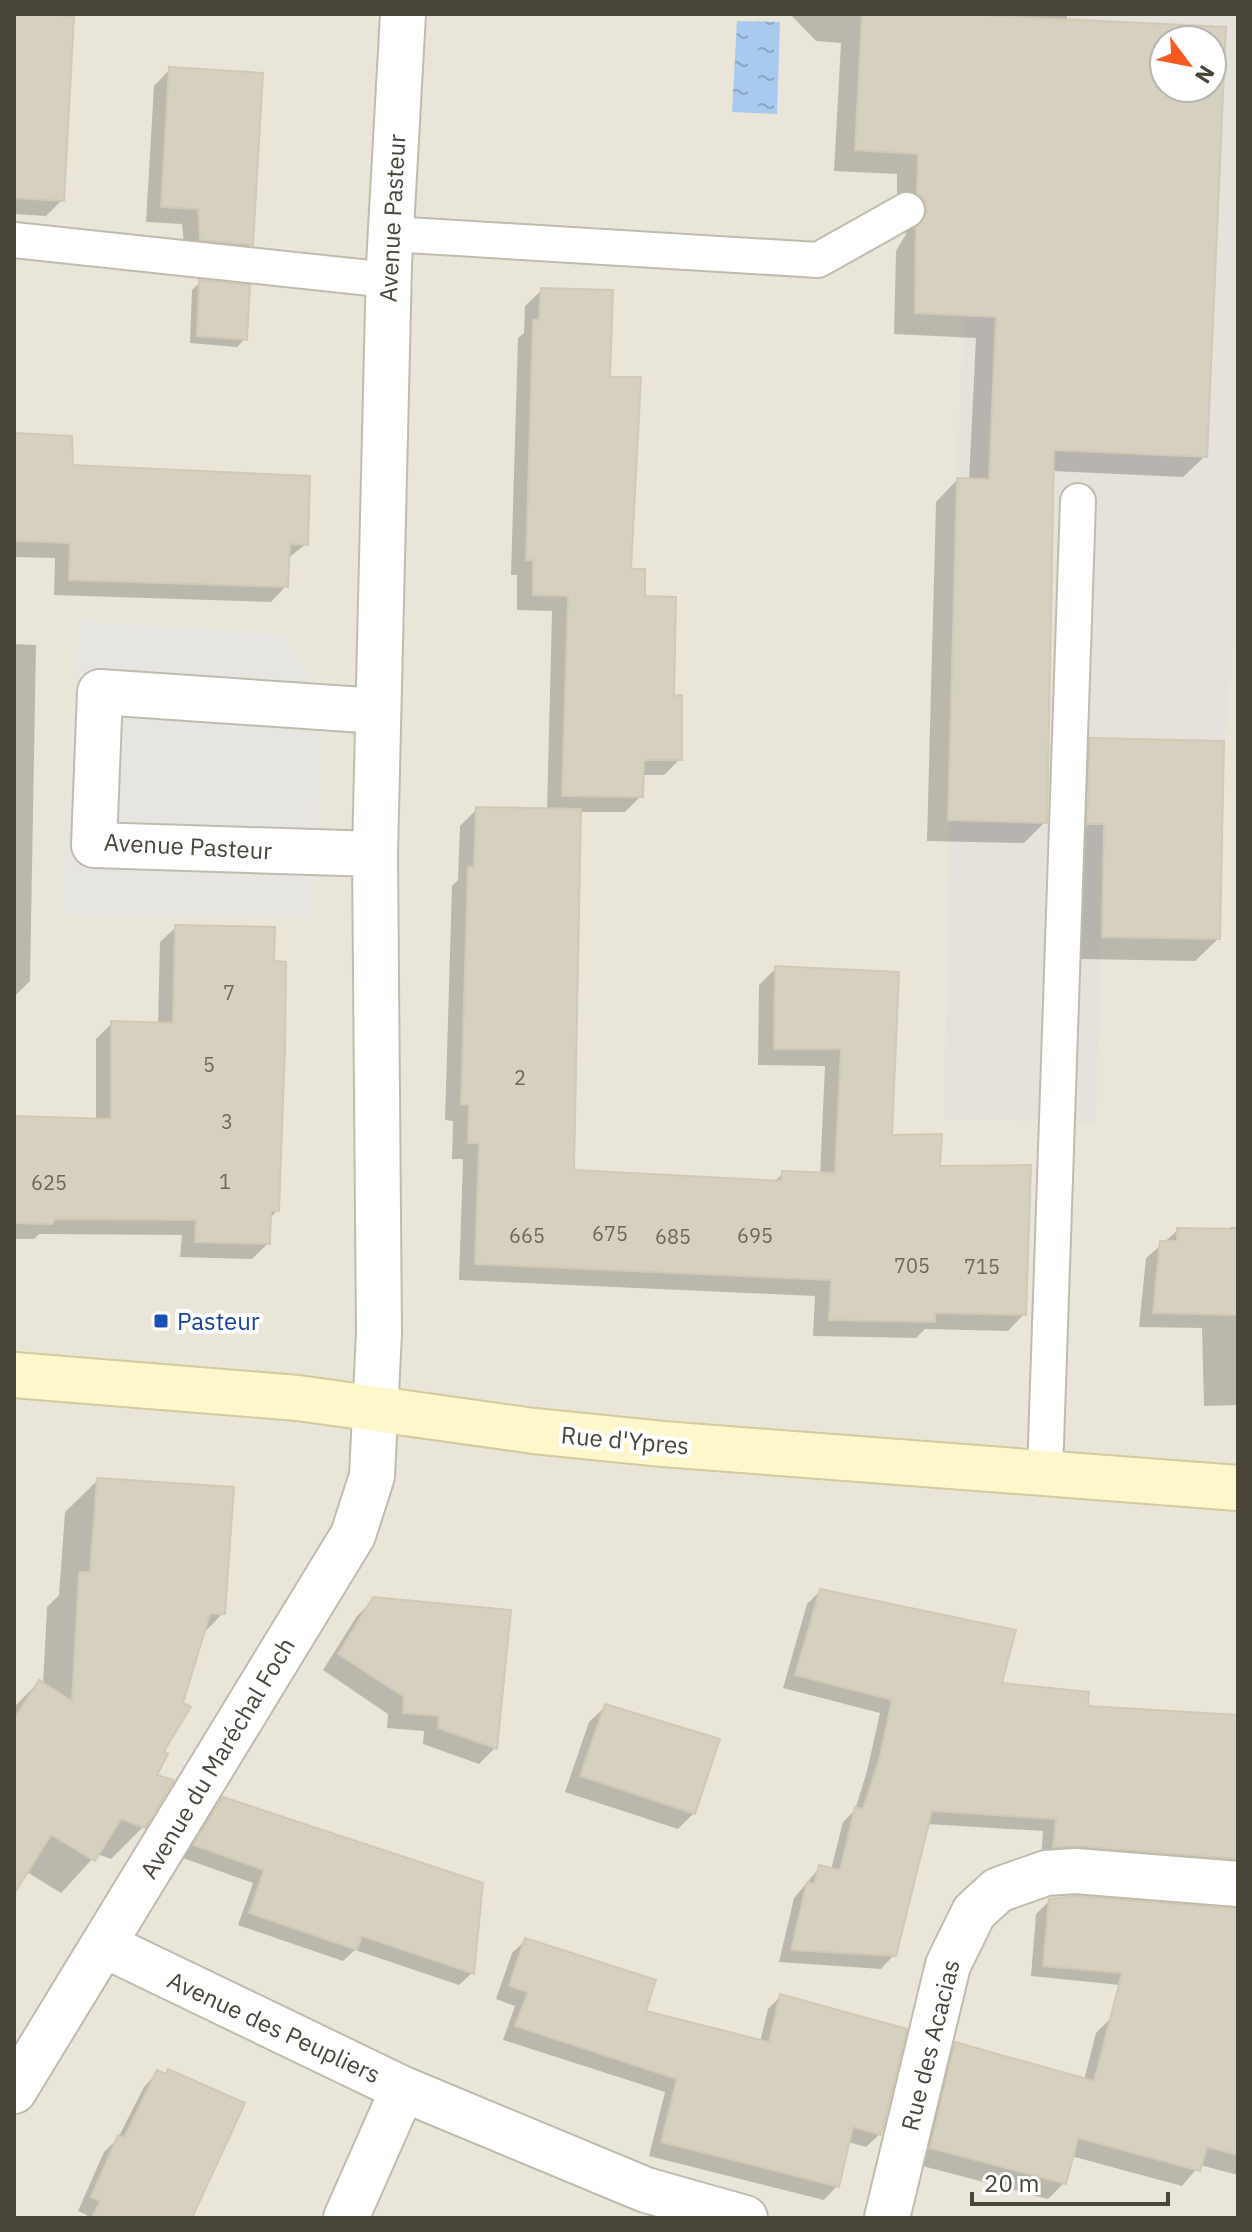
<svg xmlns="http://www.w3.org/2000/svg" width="1252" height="2232" font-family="'IBM Plex Sans',sans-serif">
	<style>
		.residential { fill: #e9e6d9; fill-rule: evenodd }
		.industrial { fill: #e5e2dc; fill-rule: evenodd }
		.parking { fill: #e7e5e2 }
		.water { fill: url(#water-ripples) }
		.shadow { fill: #0003; fill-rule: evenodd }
		.building { fill: #d6d0c0; stroke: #d1c9b4; stroke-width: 2; fill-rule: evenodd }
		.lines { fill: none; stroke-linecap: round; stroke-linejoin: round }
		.service-casing { stroke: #c0bcad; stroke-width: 38 }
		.minor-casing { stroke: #c0bcad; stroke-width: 48 }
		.secondary-casing { stroke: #d3cb9b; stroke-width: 48 }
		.service { stroke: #fff; stroke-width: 34 }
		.minor { stroke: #fff; stroke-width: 44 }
		.secondary { stroke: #fdf8cc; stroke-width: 44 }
		.transit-dot { fill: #1a4fb4; stroke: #fff; stroke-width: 3 }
		.labels { text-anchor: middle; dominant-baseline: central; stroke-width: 8; stroke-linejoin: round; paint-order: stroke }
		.number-label { font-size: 20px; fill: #6c685b }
		.street-label { font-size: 24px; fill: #494539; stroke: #fff }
		.transit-label { font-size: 24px; fill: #164399; stroke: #fff; text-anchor: start }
	</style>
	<defs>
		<pattern id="water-ripples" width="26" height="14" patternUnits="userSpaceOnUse" patternTransform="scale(2)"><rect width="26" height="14" fill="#a9caef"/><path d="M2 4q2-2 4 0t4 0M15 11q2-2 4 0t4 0" fill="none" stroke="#8ca6c3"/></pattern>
	</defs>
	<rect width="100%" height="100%" fill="#f5f3eb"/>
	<path class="residential" d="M 14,14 L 1238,14 L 1238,2218 L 14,2218 ZM 1164,40 L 1212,40 L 1212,88 L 1164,88 Z"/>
	<path class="industrial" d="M 979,14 L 1238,14 L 1238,618 L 1224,741 L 1106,739 L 1096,1122 L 944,1119 L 957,460 ZM 1164,40 L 1212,40 L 1212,88 L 1164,88 Z"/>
	<path class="parking" d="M 78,621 L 283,635 L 323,699 L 313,918 L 62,914 Z"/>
	<path class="water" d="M 737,21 L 780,22 L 777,114 L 732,112 Z"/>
	<path class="shadow" d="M 14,14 L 72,14 L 62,200 L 46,216 L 14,214 Z
		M 769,14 L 1067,14 L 1067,22 L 1224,29 L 1205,456 L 1183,477 L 1052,471 L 1045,822 L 1024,843 L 927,841 L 936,502 L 957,480 L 969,481 L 976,338 L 894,334 L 896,251 L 906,234 L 904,223 L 897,215 L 897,174 L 834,171 L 841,43 L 816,41 L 792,16 ZM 1164,40 L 1212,40 L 1212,88 L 1164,88 Z
		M 170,69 L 251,244 L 234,261 L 185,255 L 182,224 L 146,222 L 154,86 Z
		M 200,282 L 245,339 L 237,347 L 190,343 L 192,290 Z
		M 542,290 L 607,380 L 629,571 L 643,598 L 672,698 L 680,759 L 664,775 L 642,775 L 641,796 L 625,812 L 579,812 L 572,1172 L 774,1182 L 783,1173 L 820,1175 L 825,1066 L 758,1065 L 759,985 L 776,968 L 897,974 L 890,1137 L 938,1168 L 1024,1314 L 1008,1331 L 925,1329 L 916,1338 L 813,1336 L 815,1296 L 459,1280 L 463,1159 L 452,1159 L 453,1121 L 445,1120 L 452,886 L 458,880 L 460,826 L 477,809 L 547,811 L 552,611 L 517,610 L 517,575 L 511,575 L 518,338 L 524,333 L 525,306 Z
		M 14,435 L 71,466 L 306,544 L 287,559 L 286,586 L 271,602 L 54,595 L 55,558 L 14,557 Z
		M 14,644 L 36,645 L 30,981 L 14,997 Z
		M 1091,740 L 1218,939 L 1195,961 L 1080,959 L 1083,846 L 1068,763 Z
		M 176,927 L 277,1211 L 269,1219 L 268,1243 L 252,1259 L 180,1257 L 182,1235 L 39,1234 L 34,1239 L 14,1239 L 14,1117 L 96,1120 L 96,1039 L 112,1023 L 158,1024 L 160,942 Z
		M 1231,1227 L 1238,1227 L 1238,1405 L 1204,1406 L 1202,1328 L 1139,1327 L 1146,1258 L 1178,1230 L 1227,1231 Z
		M 98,1480 L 223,1613 L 202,1635 L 154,1776 L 144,1826 L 111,1859 L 97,1854 L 61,1893 L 14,1864 L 14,1707 L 39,1682 L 43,1685 L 47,1607 L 59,1595 L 65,1512 Z
		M 820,1591 L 999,1685 L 1086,1708 L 1238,1716 L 1238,1876 L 1041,1860 L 1043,1831 L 927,1824 L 894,1955 L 881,1969 L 779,1962 L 794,1898 L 820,1867 L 831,1870 L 843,1822 L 855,1810 L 867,1771 L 880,1713 L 783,1688 L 807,1604 Z
		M 374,1599 L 495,1748 L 479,1764 L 423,1744 L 424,1731 L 387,1728 L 388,1714 L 323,1670 L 357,1616 Z
		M 606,1706 L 694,1813 L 678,1829 L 565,1792 L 589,1722 Z
		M 223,1799 L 472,1973 L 459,1985 L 355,1950 L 343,1961 L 238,1925 L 253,1883 L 183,1858 L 211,1812 Z
		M 1050,1900 L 1238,1911 L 1238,1997 L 1031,1976 L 1036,1914 Z
		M 526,1940 L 643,2013 L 760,2042 L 768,2009 L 781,1996 L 880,2134 L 866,2147 L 848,2142 L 837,2186 L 824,2200 L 649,2156 L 665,2092 L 503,2040 L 515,2006 L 496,1999 L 512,1953 Z
		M 1112,2017 L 1238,2059 L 1238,2175 L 1200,2165 L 1182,2186 L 1071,2156 L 1064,2183 L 1048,2199 L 915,2164 L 940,2061 L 956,2044 L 1084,2080 L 1096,2033 Z
		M 158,2072 L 192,2218 L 86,2218 L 87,2215 L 78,2211 L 104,2152 L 118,2138 L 144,2087 Z"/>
	<path class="building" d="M 14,14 L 74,16 L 64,201 L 14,198 Z
		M 862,14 L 954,14 L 1226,27 L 1207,457 L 1054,450 L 1047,823 L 948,820 L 957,478 L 989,479 L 996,317 L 915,313 L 916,228 L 927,211 L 925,201 L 917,193 L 918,154 L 855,150 ZM 1164,40 L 1212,40 L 1212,88 L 1164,88 Z
		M 169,67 L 263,73 L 253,245 L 200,240 L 198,209 L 161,207 Z
		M 199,280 L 250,285 L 247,340 L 197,336 Z
		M 541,288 L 613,290 L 610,377 L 641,377 L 631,569 L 645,569 L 645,596 L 676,597 L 674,696 L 682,695 L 682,760 L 644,760 L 643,797 L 562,796 L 568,596 L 533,595 L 533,560 L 526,560 L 533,320 L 539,320 Z
		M 14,433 L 72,436 L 73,465 L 310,476 L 308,545 L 290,544 L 288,587 L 69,580 L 70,543 L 14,541 Z
		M 1090,738 L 1224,741 L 1220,939 L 1102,937 L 1104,824 L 1087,824 Z
		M 476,807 L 581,809 L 574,1170 L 781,1181 L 782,1171 L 835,1173 L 841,1049 L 774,1049 L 775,966 L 899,972 L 892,1135 L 942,1134 L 940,1166 L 1031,1165 L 1026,1315 L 935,1313 L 935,1322 L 829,1320 L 831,1280 L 475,1264 L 479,1143 L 468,1143 L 469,1105 L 461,1104 L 468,867 L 474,867 Z
		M 175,925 L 275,927 L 274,961 L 286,962 L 285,1048 L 279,1211 L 271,1211 L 270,1244 L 195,1242 L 196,1220 L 55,1219 L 52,1224 L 14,1223 L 14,1116 L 111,1119 L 111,1021 L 173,1023 Z
		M 1177,1228 L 1238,1229 L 1238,1315 L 1153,1313 L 1160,1241 L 1177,1241 Z
		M 97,1478 L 234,1487 L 225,1614 L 210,1614 L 183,1703 L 191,1707 L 164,1751 L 168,1754 L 157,1775 L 174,1780 L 145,1828 L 121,1819 L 95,1861 L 51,1835 L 14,1894 L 14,1719 L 39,1680 L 72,1701 L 79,1572 L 90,1572 Z
		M 820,1589 L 1016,1630 L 1002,1683 L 1089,1692 L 1088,1706 L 1238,1715 L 1238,1859 L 1077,1846 L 1053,1847 L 1056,1819 L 932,1811 L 896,1956 L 791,1950 L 807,1882 L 814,1884 L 819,1865 L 840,1870 L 855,1807 L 863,1809 L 880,1756 L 892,1700 L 795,1675 Z
		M 373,1597 L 511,1610 L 497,1749 L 438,1728 L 439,1716 L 403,1713 L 404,1697 L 338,1654 Z
		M 605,1704 L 720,1739 L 695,1814 L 580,1776 Z
		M 223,1797 L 483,1883 L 474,1974 L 362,1936 L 357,1950 L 249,1913 L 264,1870 L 193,1845 Z
		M 1075,1896 L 1238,1909 L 1238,2155 L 1207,2147 L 1200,2171 L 1078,2138 L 1066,2184 L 930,2148 L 955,2042 L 1094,2081 L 1122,1973 L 1043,1966 L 1049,1899 Z
		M 525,1938 L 656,1980 L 646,2011 L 769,2042 L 780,1994 L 907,2029 L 881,2135 L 853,2127 L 839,2187 L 661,2142 L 677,2079 L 515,2026 L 528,1992 L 509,1986 Z
		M 168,2069 L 245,2103 L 192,2218 L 92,2218 L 100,2201 L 91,2197 L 118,2135 L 124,2138 L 157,2070 L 166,2074 Z"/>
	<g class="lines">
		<defs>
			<path id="service" d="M 391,234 L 818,260 L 907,210
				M 14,240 L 389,280
				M 1045,1473 L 1078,501"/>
			<path id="minor" d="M 375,854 L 94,845 L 100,692 L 378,711
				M 104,1945 L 403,2089 L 346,2218
				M 403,2089 L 646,2190 L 745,2218
				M 14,2091 L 353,1535 L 372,1476 L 379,1333 L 375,854 L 389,265 L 403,14
				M 887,2218 L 948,1965 L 974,1912 L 998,1890 L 1046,1873 L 1075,1871 L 1238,1884"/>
			<path id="secondary" d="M 14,1375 L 298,1398 L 534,1431 L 663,1444 L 1238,1488"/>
		</defs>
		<use href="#service" class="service-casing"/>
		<use href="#minor" class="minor-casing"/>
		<use href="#secondary" class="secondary-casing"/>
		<use href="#service" class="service"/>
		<use href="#minor" class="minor"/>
		<use href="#secondary" class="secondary"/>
	</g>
	<rect class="transit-dot" x="153" y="1313" width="16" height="16" rx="4"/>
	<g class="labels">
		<g class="number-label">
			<text x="229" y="992">7</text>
			<text x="209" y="1064">5</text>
			<text x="520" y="1077">2</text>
			<text x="227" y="1121">3</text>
			<text x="225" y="1181">1</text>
			<text x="49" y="1182">625</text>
			<text x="610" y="1233">675</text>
			<text x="527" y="1235">665</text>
			<text x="755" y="1235">695</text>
			<text x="673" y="1236">685</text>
			<text x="912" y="1265">705</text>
			<text x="982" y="1266">715</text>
		</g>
		<g class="street-label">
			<text transform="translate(392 218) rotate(-87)">Avenue Pasteur</text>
			<text transform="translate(188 846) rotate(3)">Avenue Pasteur</text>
			<text transform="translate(625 1440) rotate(5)">Rue d'Ypres</text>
			<text transform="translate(217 1758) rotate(-59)">Avenue du Maréchal Foch</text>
			<text transform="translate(274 2027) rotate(25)">Avenue des Peupliers</text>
			<text transform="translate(930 2045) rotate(-76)">Rue des Acacias</text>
		</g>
		<g class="transit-label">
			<text x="177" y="1321">Pasteur</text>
		</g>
	</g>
	<rect width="1252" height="2232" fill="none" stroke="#494539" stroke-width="32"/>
	<g transform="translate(1188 64) rotate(122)"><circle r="38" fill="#ffffff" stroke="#b6b5b0" stroke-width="2"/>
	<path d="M0-6L14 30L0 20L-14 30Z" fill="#f55b22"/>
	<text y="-12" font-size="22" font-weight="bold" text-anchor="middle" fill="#494539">N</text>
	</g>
	<path d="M972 2192v12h196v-12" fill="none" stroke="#494539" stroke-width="4"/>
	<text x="984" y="2192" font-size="24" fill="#494539" stroke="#ffffff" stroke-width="6" paint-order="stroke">20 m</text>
</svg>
